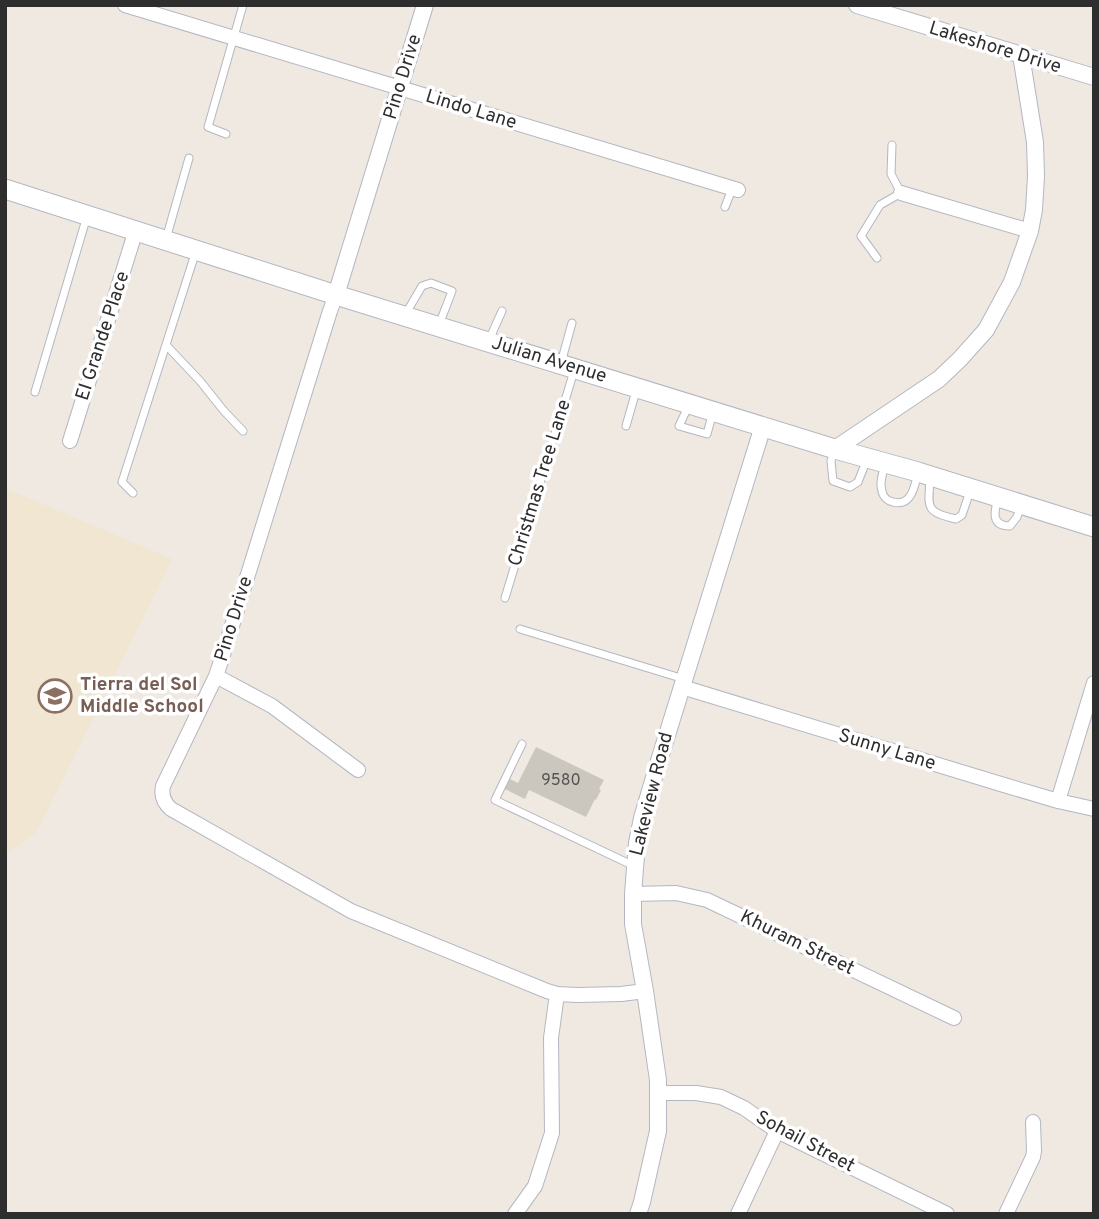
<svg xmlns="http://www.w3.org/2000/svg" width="1099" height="1219" font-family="Overpass,sans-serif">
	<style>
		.education { fill: #f0e6d1 }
		.building { fill: #cbc7bf }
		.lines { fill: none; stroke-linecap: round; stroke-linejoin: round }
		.service-casing { stroke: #b4b7c1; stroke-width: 9 }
		.minor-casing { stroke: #b4b7c1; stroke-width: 16 }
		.tertiary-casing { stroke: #b4b7c1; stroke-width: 18 }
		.secondary-casing { stroke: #b4b7c1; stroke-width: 21 }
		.service { stroke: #fff; stroke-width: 7 }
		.minor { stroke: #fff; stroke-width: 14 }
		.tertiary { stroke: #fff; stroke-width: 16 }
		.secondary { stroke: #fff; stroke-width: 19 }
		.labels { text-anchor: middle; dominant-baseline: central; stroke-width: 7; stroke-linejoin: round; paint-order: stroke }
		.number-label { font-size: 16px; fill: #555452 }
		.street-label { font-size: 19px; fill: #2e2e2e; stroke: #fff }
		.education-label { font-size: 19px; font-weight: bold; fill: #785e54; stroke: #fff; text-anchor: start }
	</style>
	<rect width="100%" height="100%" fill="#efe9e1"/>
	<path class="education" d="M 5,488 L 172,559 L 36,833 L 5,855 Z"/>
	<path class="building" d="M 536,747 L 604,780 L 599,789 L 601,790 L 596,800 L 595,799 L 586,817 L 529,790 L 525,799 L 505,789 L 510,779 L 518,783 Z"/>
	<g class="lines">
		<defs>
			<path id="service" d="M 226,134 L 208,127 L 243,5
				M 725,207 L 732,189
				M 166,239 L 189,158
				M 877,258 L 861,236 L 880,205 L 901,193 L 891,174 L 892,145
				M 405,315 L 422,286 L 431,283 L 452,291 L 439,325
				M 489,340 L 502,311
				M 166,345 L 200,381 L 224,411 L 243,431
				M 561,363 L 572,323
				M 35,392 L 87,216
				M 688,407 L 679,426 L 707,434 L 713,412
				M 626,426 L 636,391
				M 834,451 L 831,461 L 833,481 L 850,487 L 858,482 L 867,459
				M 885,464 C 883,472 879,483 882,491 C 883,497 888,501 893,502 C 912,507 915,485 918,472
				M 930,477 C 929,506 923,512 956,519 L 962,515 L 970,491
				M 133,493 L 122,482 L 196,251
				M 998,498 C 994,512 991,526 1010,526 L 1017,517 L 1021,506
				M 505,598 L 574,371
				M 520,629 L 684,679
				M 522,744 L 495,800 L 634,866"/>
			<path id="minor" d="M 125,5 L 738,190
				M 901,193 L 1030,231
				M 336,295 L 330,311 L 222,658 L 216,676 L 163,786 C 161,795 164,803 171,809 L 351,911 L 547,991 L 557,994 L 578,995 L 621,994 L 645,991
				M 70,441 L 136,230
				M 216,676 L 272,706 L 358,770
				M 682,687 L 1004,785 L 1058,801 L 1094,809
				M 1058,801 L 1094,683
				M 633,894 L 676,893 L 707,900 L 954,1018
				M 657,1093 L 696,1093 L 721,1097 L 744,1108 L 777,1131 L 947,1214
				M 515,1214 L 535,1186 L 552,1133 L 551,1038 L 557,994
				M 738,1214 L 777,1131
				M 1006,1214 L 1033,1157 L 1034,1151 L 1033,1122"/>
			<path id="tertiary" d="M 857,5 L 1094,77
				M 336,295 L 425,5
				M 835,449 L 939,379 L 960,359 L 986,330 L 1012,282 L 1030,231 L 1034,210 L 1036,176 L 1035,142 L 1021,55
				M 638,1214 L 642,1202 L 658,1131 L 658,1080 L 645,991 L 633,924 L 633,894 L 637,843 L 642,818 L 658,764 L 763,426"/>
			<path id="secondary" d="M 5,189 L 336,295 L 835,449 L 918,472 L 1094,527"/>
		</defs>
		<use href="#service" class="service-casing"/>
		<use href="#minor" class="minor-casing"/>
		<use href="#tertiary" class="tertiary-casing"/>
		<use href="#secondary" class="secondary-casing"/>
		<use href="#service" class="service"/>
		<use href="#minor" class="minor"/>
		<use href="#tertiary" class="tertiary"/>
		<use href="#secondary" class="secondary"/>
	</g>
	<defs>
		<symbol id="school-ring" viewBox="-11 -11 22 22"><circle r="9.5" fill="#fff" stroke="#8d6e63" stroke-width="1.5"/><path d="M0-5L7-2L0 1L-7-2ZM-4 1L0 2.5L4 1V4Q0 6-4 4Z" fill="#8d6e63"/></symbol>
	</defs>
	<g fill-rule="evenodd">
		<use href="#school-ring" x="36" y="677" width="38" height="38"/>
	</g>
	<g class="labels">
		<g class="number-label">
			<text x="561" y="781">9580</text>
		</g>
		<g class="street-label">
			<text transform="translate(995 48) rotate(17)">Lakeshore Drive</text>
			<text transform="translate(403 77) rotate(-73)">Pino Drive</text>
			<text transform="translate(471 110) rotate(17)">Lindo Lane</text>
			<text transform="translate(103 336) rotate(-72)">El Grande Place</text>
			<text transform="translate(549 360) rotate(17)">Julian Avenue</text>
			<text transform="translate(540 483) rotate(-73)">Christmas Tree Lane</text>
			<text transform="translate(234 619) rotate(-73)">Pino Drive</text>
			<text transform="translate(887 750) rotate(17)">Sunny Lane</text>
			<text transform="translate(652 794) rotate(-76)">Lakeview Road</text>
			<text transform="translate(797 943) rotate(26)">Khuram Street</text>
			<text transform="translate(805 1142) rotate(28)">Sohail Street</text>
		</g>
		<g class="education-label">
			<text x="80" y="685">Tierra del Sol<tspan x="80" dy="22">Middle School</tspan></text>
		</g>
	</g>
	<rect width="1099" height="1219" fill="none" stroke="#2e2e2e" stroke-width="14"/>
</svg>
